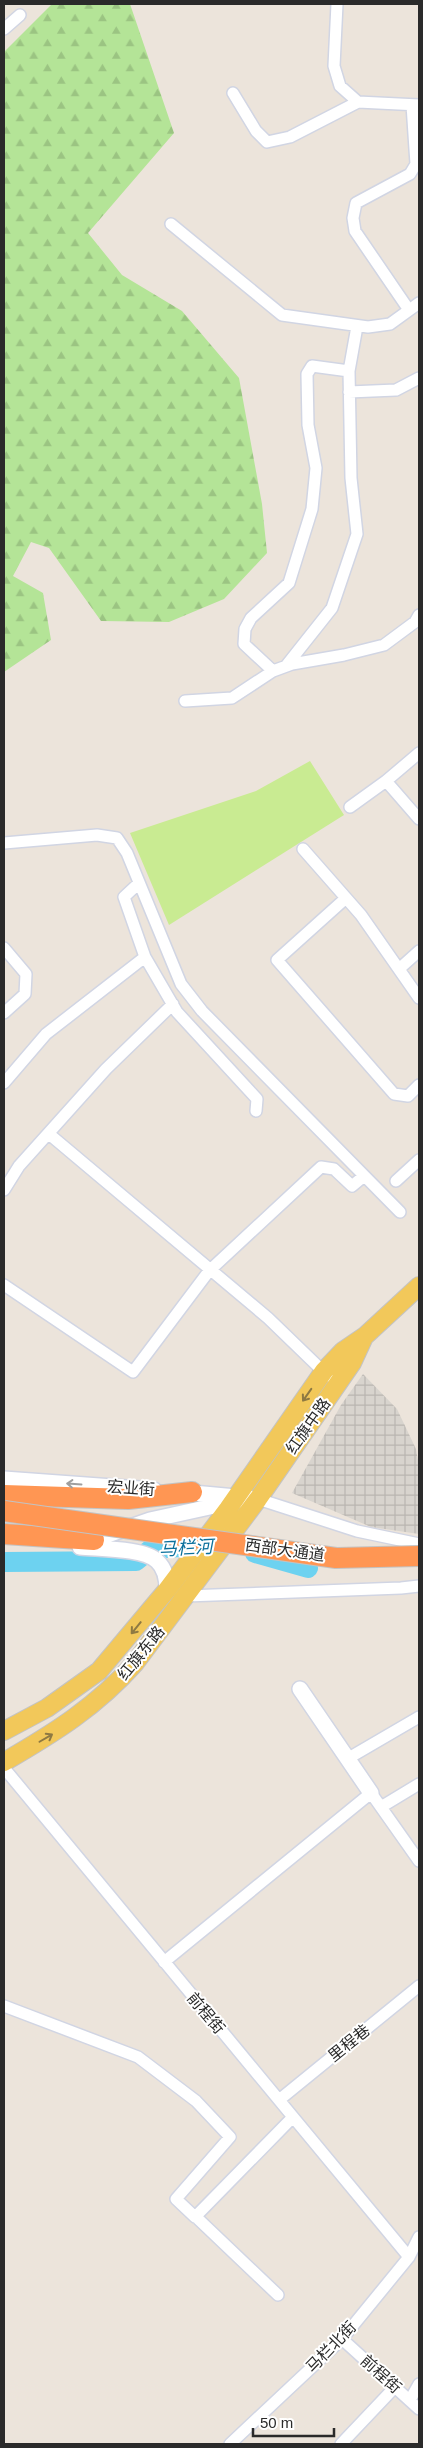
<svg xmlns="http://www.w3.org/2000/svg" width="423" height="2448" font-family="Arial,'Noto Sans SC',sans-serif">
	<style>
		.forest { fill: url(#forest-firs) }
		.pitch { fill: #c9eb92 }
		.plaza { fill: url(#plaza-grid) }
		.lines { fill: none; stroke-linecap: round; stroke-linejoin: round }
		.river { stroke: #6dd2f0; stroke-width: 20 }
		.street-casing { stroke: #d1d5e3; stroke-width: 14 }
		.secondary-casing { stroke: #d1d5e3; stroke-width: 18 }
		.primary-casing { stroke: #c3c3c3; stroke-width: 20 }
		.highway-casing { stroke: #c3c3c3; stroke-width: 22 }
		.street { stroke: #fff; stroke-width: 11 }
		.secondary { stroke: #fff; stroke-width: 15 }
		.primary { stroke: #f2c85a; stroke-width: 18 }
		.highway { stroke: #ff9653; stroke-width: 20 }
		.highway-bridge-casing { stroke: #c3c3c3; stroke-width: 22; stroke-linecap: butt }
		.highway-bridge { stroke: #ff9653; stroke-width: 20 }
		.oneway { stroke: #8e7942 }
		.oneway2 { stroke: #9f9f9f }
		.labels { text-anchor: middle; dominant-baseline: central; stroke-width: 4; stroke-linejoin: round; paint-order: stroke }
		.street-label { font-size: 16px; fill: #2a2a2a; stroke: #fff }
		.water-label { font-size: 18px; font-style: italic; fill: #0c709c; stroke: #fff }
	</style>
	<defs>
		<pattern id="forest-firs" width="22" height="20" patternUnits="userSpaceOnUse" patternTransform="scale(1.25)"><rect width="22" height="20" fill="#b4e497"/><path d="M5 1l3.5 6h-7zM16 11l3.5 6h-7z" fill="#9bc482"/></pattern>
		<pattern id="plaza-grid" width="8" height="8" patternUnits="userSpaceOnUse" patternTransform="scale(1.25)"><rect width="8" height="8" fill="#d8d4ce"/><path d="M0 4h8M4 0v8" fill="none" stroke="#bab6b1"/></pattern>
	</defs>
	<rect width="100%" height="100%" fill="#ece4db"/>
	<path class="forest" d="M 52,4 L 130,4 L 174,133 L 88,233 L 122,275 L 182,311 L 239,378 L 262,504 L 267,553 L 224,599 L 169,622 L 101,621 L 49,548 L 31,542 L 13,576 L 43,593 L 51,640 L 4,672 L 4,52 Z"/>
	<path class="pitch" d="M 310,761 L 344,815 L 169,925 L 130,833 L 256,791 Z"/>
	<path class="plaza" d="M 363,1374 L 397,1409 L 416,1449 L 419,1466 L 419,1534 L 371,1527 L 292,1493 L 341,1405 Z"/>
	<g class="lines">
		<path class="river" d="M 255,1553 L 308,1568
			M 4,1562 L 136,1561 L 151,1549 L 209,1545"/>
		<defs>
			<path id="street" d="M 337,4 L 334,66 L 340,86 L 358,102 L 419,105
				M 4,29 L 20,15
				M 233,93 L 256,131 L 267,142 L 290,137 L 358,102
				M 171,224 L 282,315 L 368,327 L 390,324 L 419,303
				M 409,310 L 355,231 L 353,218 L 356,203 L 410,174 L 416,164 L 412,105
				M 349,392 L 396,390 L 419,378
				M 286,666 L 332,608 L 357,534 L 351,478 L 349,371 L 356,332
				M 273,671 L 244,644 L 245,629 L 251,618 L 289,583 L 312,509 L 316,468 L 308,425 L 307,374 L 312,366 L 349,371
				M 185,701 L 232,698 L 273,671 L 292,664 L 344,655 L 384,645 L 415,622 L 419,615
				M 386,781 L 419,819
				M 350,807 L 386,781 L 419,753
				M 4,843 L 97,835 L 117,838 L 127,853 L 181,984 L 202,1011 L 400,1212
				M 303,849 L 361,915 L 419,998
				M 139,883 L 124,897 L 145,957 L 177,1012 L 257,1099 L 256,1111
				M 346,898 L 277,960 L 394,1094 L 408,1096 L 419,1085
				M 4,948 L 26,974 L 25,994 L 4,1013
				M 399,969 L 419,951
				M 4,1083 L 46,1034 L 145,957
				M 49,1134 L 268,1318 L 328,1376
				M 396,1181 L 419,1160
				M 4,1190 L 19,1166 L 106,1069 L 173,1004
				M 4,1285 L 133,1372 L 209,1271 L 321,1167 L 334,1169 L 352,1186 L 364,1176
				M 258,1499 L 357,1531 L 419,1544
				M 186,1596 L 401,1588 L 419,1586
				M 347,1759 L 419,1717
				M 4,1768 L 409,2257
				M 381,1807 L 419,1784
				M 164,1962 L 371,1793 L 419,1861
				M 4,2006 L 138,2057 L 196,2101 L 230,2137 L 176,2199 L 195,2217 L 293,2117
				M 279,2100 L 419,1986
				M 195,2216 L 278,2295
				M 342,2339 L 419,2409
				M 410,2400 L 419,2384
				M 230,2444 L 342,2339 L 409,2257 L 419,2237
				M 341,2444 L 395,2387"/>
			<path id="secondary" d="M 4,1479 L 154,1490
				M 182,1492 L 258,1499
				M 85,1543 L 150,1520 L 237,1501
				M 80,1547 C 99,1549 144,1548 157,1561 C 166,1569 167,1580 167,1590
				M 300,1689 L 371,1793"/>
			<path id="primary" d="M 4,1731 L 47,1708 L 99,1671 L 167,1590 L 228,1509 L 324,1371 L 343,1351 L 365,1336 L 419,1286
				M 4,1762 C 54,1733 96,1707 135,1663 L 258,1499 L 352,1363 L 364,1337"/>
			<path id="highway" d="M 4,1495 L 128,1499 L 192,1492
				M 4,1534 L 94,1540"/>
		</defs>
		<use href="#street" class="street-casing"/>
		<use href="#secondary" class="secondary-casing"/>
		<use href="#primary" class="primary-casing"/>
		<use href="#highway" class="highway-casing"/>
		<use href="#street" class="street"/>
		<use href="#secondary" class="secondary"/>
		<use href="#primary" class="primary"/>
		<use href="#highway" class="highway"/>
		<defs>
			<path id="highway-bridge" d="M 4,1511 L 336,1558 L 419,1556"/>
		</defs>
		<use href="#highway-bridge" class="highway-bridge-casing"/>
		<use href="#highway-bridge" class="highway-bridge"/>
	</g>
	<defs><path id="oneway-shaft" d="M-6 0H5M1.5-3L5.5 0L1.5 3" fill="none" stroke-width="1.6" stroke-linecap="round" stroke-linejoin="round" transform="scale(1.25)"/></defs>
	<g class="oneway">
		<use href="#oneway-shaft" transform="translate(307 1395) rotate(125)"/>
		<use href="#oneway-shaft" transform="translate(136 1628) rotate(129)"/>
		<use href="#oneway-shaft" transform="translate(46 1738) rotate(-30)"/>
	</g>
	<use class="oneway2" href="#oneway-shaft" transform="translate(74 1484) rotate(-176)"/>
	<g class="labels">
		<g class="street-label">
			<text transform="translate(308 1426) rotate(-55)">红旗中路</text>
			<text transform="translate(131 1488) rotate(4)">宏业街</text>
			<text transform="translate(285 1550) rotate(8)">西部大通道</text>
			<text transform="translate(141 1653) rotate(-51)">红旗东路</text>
			<text transform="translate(206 2013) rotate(50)">前程街</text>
			<text transform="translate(349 2043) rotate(-39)">里程巷</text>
			<text transform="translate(331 2347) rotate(-46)">马栏北街</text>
			<text transform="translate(381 2374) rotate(42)">前程街</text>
		</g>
		<g class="water-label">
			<text transform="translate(186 1548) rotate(-3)">马栏河</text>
		</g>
	</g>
	<rect width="423" height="2448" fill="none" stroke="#2a2a2a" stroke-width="10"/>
	<path d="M253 2428v8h81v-8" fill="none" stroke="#2a2a2a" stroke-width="2.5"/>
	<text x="260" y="2428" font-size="15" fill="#2a2a2a" stroke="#ffffff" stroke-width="4" paint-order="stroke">50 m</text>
</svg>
